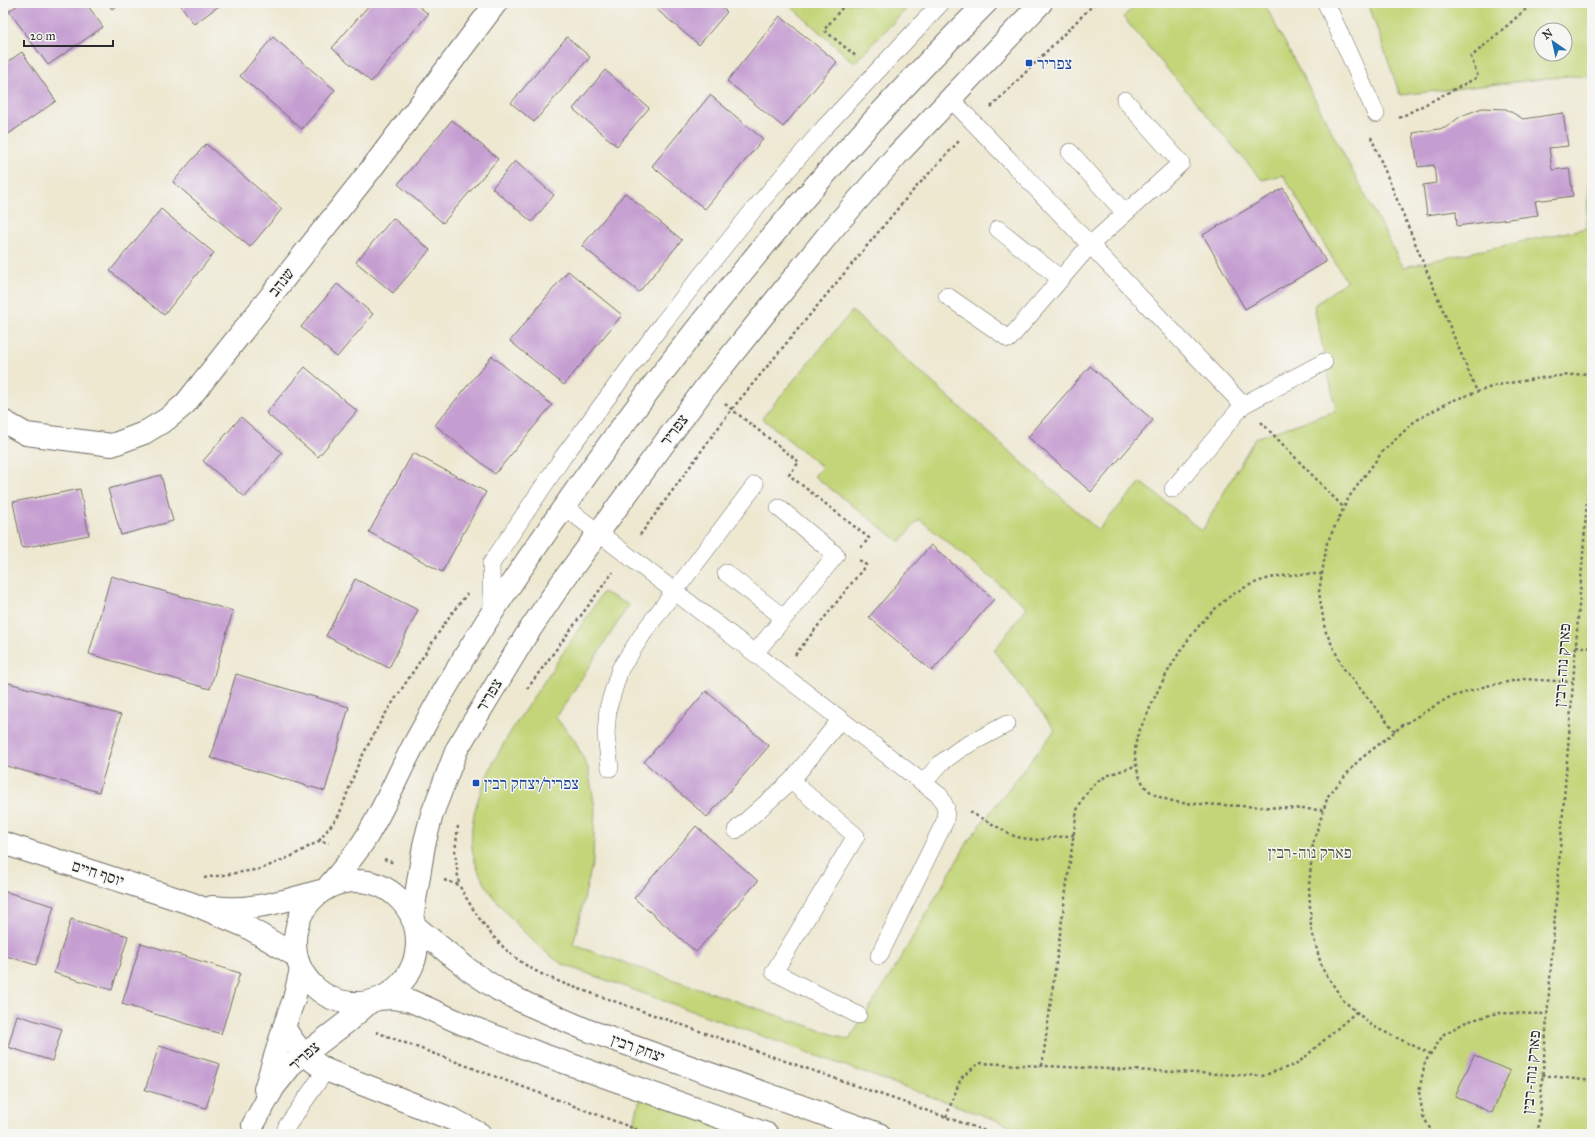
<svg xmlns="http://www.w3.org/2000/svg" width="1595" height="1137" font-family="'IM FELL Great Primer','Frank Ruhl Libre',serif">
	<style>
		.green { fill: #c3d578; stroke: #778052; fill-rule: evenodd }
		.building { fill: #c59ed1 }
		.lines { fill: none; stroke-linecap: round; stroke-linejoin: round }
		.service-casing { stroke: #6f6d65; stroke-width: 18 }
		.minor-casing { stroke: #6f6d65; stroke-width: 24 }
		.tertiary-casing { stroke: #6f6d65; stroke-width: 24 }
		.path { stroke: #6f6d65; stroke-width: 2.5; stroke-dasharray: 3 3; stroke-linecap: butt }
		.service { stroke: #fff; stroke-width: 17 }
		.minor { stroke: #fff; stroke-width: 22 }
		.tertiary { stroke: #fff; stroke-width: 22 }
		.transit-dot { fill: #1a4fb4; stroke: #f6f6f2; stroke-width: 1.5 }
		.labels { text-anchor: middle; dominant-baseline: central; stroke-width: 3; stroke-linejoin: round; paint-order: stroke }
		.transit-label { font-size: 16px; fill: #164399; stroke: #f6f6f2; text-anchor: start }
		.street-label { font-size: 16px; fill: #2b2b2b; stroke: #f6f6f2 }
		.park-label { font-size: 16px; fill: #51563e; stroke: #f6f6f2 }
	</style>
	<rect width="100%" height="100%" fill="#f6f6f2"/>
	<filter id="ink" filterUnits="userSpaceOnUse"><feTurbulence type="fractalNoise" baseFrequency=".025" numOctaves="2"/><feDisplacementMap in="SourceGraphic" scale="8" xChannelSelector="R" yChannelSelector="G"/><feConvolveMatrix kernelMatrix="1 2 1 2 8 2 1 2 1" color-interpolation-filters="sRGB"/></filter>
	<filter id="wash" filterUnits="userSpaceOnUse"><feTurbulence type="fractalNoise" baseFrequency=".012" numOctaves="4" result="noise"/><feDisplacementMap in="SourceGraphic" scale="16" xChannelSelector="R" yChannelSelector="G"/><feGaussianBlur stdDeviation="0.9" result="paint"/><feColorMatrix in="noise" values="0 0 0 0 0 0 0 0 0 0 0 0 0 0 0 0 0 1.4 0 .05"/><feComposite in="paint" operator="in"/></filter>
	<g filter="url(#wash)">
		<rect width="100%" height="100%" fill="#eee8d1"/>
		<path class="green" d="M 787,3 L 912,3 L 854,63 Z
			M 1137,3 L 1264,3 L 1403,267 L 1586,228 L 1592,145 L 1592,1134 L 1035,1134 L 564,965 C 543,952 527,936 510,917 C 495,900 480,881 474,858 C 459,801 514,726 545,680 C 564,651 584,622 603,592 L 629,605 L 556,718 L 574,739 L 588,768 L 595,808 L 593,861 L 573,945 L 849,1040 L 893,971 L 970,838 L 1055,730 L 994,651 L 1027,607 L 919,519 L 900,542 L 814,476 L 822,467 L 762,418 L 852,311 L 1098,530 L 1141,482 L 1202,531 L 1255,438 L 1336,411 L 1314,306 L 1346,281 L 1283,175 L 1262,180 L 1123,17 Z
			M 1368,3 L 1592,3 L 1592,77 L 1569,76 L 1400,95 ZM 1541,30 L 1565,30 L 1565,54 L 1541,54 Z
			M 641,1095 L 744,1134 L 631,1134 Z"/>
		<g id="blocks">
			<path class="building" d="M 21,3 L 86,3 L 103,27 L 48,65 L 9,11 Z
				M 108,3 L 120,3 L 112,9 Z
				M 179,3 L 223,3 L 194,24 Z
				M 371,3 L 415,3 L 428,14 L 371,82 L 332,48 Z
				M 649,3 L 717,3 L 727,12 L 699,45 Z
				M 780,16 L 837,62 L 783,127 L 727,81 Z
				M 273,37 L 335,90 L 302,129 L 240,76 Z
				M 567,37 L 590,57 L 534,122 L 511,103 Z
				M 22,52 L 56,101 L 4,137 L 3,65 Z
				M 605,70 L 649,108 L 617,146 L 573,109 Z
				M 710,95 L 763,139 L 705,209 L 652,166 Z
				M 1482,108 L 1506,109 L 1523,119 L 1563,113 L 1568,146 L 1549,148 L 1552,170 L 1569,168 L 1573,196 L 1535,201 L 1538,215 L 1457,226 L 1456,211 L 1427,215 L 1423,185 L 1436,183 L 1434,165 L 1418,167 L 1413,133 L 1445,128 L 1461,116 Z
				M 452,120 L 498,159 L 443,223 L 398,184 Z
				M 206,144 L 282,209 L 250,247 L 173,182 Z
				M 515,161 L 554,195 L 532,222 L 492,188 Z
				M 1283,188 L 1326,262 L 1245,309 L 1203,235 Z
				M 625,193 L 682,240 L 639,292 L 582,246 Z
				M 161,209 L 214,253 L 164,315 L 110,271 Z
				M 393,218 L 430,250 L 393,293 L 356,262 Z
				M 568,271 L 622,315 L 564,385 L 510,341 Z
				M 337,284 L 373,314 L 337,357 L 301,327 Z
				M 492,356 L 552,405 L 495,474 L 435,425 Z
				M 1090,366 L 1153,420 L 1091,492 L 1028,437 Z
				M 305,367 L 357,411 L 318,457 L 266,413 Z
				M 241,417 L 282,453 L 245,497 L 203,461 Z
				M 413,453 L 486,492 L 442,572 L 369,532 Z
				M 161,475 L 173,521 L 121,535 L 108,489 Z
				M 80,489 L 89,535 L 22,548 L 13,502 Z
				M 931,545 L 994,599 L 932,671 L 869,617 Z
				M 111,576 L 233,611 L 210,689 L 89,654 Z
				M 355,579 L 418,610 L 389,668 L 326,636 Z
				M 236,674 L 349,707 L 325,791 L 211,758 Z
				M 9,683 L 121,715 L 99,792 L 3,765 L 3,704 Z
				M 706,691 L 769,746 L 707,817 L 644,762 Z
				M 696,826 L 758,881 L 696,952 L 634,898 Z
				M 3,891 L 54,906 L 36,965 L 3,955 Z
				M 71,919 L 128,936 L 112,990 L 54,973 Z
				M 141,943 L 240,973 L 221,1034 L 122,1004 Z
				M 17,1015 L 62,1029 L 52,1061 L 8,1047 Z
				M 159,1046 L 220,1064 L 206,1108 L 145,1090 Z
				M 1474,1055 L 1510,1071 L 1492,1113 L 1455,1096 Z"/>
		</g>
	</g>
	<g filter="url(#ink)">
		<use href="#blocks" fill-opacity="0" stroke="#6f6d65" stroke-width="1"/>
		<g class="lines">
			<defs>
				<path id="service" d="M 1326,3 L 1376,114
					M 950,98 L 1243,405
					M 1070,152 L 1125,213
					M 998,229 L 1061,279
					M 947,296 L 1009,339 L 1090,245 L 1181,163 L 1125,100
					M 1173,489 L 1243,405 L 1324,362
					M 565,507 L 940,796 L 946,808 L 945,821 L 879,956
					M 726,573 L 784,618
					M 492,614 L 491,564 L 563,457 L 663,323 L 751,213 L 822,130 L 941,3
					M 755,653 L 836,555 L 779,508
					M 610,768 L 606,735 L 608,708 L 620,669 L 646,629 L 755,485
					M 791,781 L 856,836 L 774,972 L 858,1015
					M 924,782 L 941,763 L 960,749 L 1007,724
					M 736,830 L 791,781 L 841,719
					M 284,1134 L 287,1126 L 326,1070"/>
				<path id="minor" d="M 3,421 L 26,434 L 112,445 L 144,433 L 167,419 L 185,404 L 372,168 L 496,3
					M 284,1027 C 295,1046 307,1059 326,1070 L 454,1120 L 480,1134"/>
				<path id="tertiary" d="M 3,843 L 193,904 L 247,927 L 296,956
					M295 942a61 61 0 1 1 122 0a61 61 0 1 1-122 0Z
					M 326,889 C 340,872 356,855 367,836 C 386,805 400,769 418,737 C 448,682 481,628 517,575 C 655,371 811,177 986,3
					M 212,907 C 249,912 285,901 320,891
					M 412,919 L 424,845 L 432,814 L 457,749 L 525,637 L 562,582 L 705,388 L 831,231 L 897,155 L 1041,3
					M 415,926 L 469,970 L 499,990 L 527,1004 L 587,1030 L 879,1134
					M 378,999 L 392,998 L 411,1001 L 461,1023 L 538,1053 L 767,1134
					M 265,1089 L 284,1027 L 294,999 L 301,969
					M 253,1125 L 274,1087 L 293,1063 L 347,1022 L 370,1002"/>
			</defs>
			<use href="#service" class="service-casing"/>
			<use href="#minor" class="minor-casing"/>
			<use href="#tertiary" class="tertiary-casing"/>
			<path class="path" d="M 846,3 L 824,30 L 857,57
				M 991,107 L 1095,3
				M 1399,118 L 1478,77 L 1471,57 L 1533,3
				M 1371,137 L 1477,392
				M 725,404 L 799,462 L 789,475 L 869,538 L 859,550
				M 1261,422 L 1344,508
				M 640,535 L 732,409 L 909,195 L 959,141
				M 1322,574 C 1288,574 1264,575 1235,593 C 1195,619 1164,673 1147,715 C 1143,723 1139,730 1137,738 C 1133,752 1135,772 1144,785 C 1152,797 1168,800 1181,803 L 1324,810
				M 1576,646 L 1592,648
				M 795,655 L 866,565 L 859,560
				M 527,689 L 613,572
				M 1395,731 L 1343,668 L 1325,630 L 1319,592 L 1327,543 L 1349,497 L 1383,451 L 1415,421 L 1451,401 L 1497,385 L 1548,377 L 1592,373
				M 970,812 L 1016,837 L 1035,840 L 1074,835
				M 458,826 L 455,852 L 459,885
				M 319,841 L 339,815 L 359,762 L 382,719 L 451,614 L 467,594
				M 384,859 L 394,863
				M 204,878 L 261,869 L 292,856 L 319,841 L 329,843
				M 444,880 L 459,885 C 476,916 497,948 529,967 C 540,974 553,979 565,984 L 994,1134
				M 376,1032 L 649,1134
				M 1431,1054 L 1372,1026 L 1343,1000 L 1322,968 L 1311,928 L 1309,886 L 1313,843 L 1328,796 L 1358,761 L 1403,725 L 1448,698 L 1486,686 L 1523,679 L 1573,682
				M 1042,1066 L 1077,810 C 1093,777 1103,777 1135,766
				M 1542,1075 L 1592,1081
				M 946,1117 L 961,1078 L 979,1063 L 1262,1076 L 1297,1064 L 1356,1012
				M 1433,1134 L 1423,1116 L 1419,1092 L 1425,1062 L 1444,1034 L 1466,1022 L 1497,1013 L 1547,1014
				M 1538,1134 L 1592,438"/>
			<use href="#service" class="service"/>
			<use href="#minor" class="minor"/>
			<use href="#tertiary" class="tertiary"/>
		</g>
	</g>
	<g class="transit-dot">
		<rect x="1025" y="59" width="8" height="8" rx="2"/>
		<rect x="472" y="779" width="8" height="8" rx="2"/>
	</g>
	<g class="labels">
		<g class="transit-label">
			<text x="1037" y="63">צפריר</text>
			<text x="484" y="783">צפריר/יצחק רבין</text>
		</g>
		<g class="street-label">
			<text transform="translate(281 282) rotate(-52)">שנהב</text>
			<text transform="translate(674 430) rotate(-53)">צפריר</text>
			<text transform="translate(1562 665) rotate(-86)">פארק נוה-רבין</text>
			<text transform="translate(489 695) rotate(-59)">צפריר</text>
			<text transform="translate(98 873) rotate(18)">יוסף חיים</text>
			<text transform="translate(638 1048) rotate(20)">יצחק רבין</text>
			<text transform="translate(304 1056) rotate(-42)">צפריר</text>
			<text transform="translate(1531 1072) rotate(-85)">פארק נוה-רבין</text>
		</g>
		<g class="park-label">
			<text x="1310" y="852">פארק נוה-רבין</text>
		</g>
	</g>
	<rect width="1595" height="1137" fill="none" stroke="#f6f6f2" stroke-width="16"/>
	<g transform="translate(1553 42) rotate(326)"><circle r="19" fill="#f6f6f2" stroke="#a5a5a2"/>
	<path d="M0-3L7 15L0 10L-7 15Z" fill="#1f6fb2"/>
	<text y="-6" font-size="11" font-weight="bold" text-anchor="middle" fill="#2b2b2b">N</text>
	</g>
	<path d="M24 40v6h89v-6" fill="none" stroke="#2b2b2b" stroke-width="2"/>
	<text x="30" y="40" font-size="12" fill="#2b2b2b" stroke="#f6f6f2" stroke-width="3" paint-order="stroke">20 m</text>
</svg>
